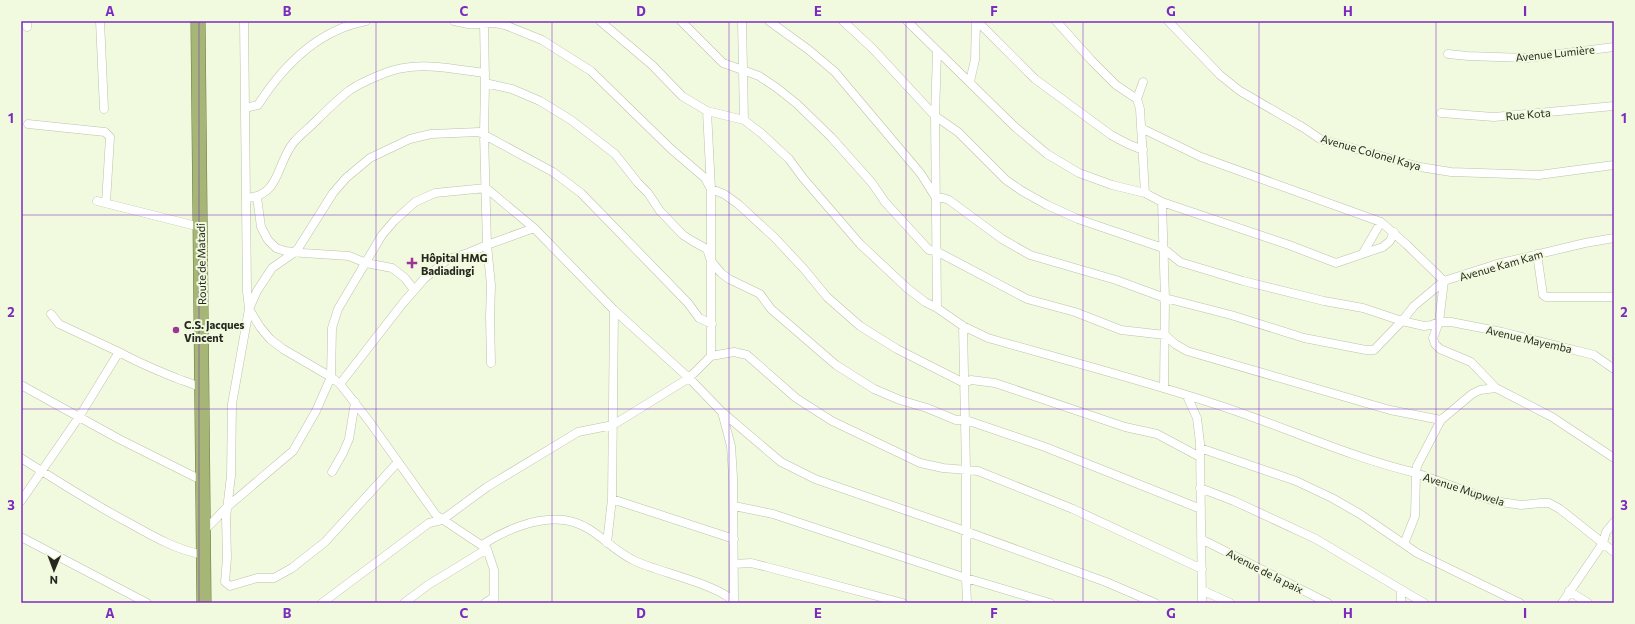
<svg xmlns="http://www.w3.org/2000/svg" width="1635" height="624" font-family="Commissioner,sans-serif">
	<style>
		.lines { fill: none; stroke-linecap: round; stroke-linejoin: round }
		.minor-casing { stroke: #bbc3aa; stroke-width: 9 }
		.trunk-casing { stroke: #6a7841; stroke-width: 15 }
		.minor { stroke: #fff; stroke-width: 8 }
		.trunk { stroke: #a6b676; stroke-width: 14 }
		.grid { fill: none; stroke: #7b2cbf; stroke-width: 1; stroke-opacity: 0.55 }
		.poi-dot { fill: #9e3496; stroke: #f1f9df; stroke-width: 1.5 }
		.labels { text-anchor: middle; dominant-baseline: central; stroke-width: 4; stroke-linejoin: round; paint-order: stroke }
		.street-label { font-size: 11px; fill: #26281f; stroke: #f1f9df }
		.poi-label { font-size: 11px; font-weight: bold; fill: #26281f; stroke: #f1f9df; text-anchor: start }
		.neatline { fill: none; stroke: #7b2cbf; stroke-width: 1.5 }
		.grid-label { font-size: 13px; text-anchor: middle; font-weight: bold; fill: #7b2cbf }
	</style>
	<rect width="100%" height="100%" fill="#f1f9df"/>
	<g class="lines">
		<defs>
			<path id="minor" d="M 100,21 L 104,109
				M 244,21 L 247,291 L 249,309 L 260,327 L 270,339 L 283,349 L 331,377 L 340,384 L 369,421 L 436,515 L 487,549 L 494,570 L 494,603
				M 454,21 L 468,24 L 495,23 L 505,25 L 542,40 L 591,71 L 671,149 L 705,178 L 711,189 L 724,194 L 738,204 L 774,237 L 804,269 L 827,297 L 860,326 L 897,349 L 964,383 L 971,380 L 995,383 L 1125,427 L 1157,434 L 1200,457
				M 484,21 L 485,83 L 484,134 L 487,245 L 491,285 L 490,317 L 491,363
				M 600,21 L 652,65 L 682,96 L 707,111 L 744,120 L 761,133 L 789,159 L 803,178 L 860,244 L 907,288 L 925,302 L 937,308 L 963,326 L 988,338 C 1065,360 1142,380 1218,405 C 1285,427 1349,457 1416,473 L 1417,466 L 1441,420 L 1472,394 L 1480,390 L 1496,388
				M 681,21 L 723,63 L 759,76 L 777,88 L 797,104 L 831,137 L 872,183 L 885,202 L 929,250 L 936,251 L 1027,299 L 1075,312 L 1121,330 L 1165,335 L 1175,344 L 1187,351 L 1390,410 L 1441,420
				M 742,21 L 744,120
				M 769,21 L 809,50 L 835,72 L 921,174 L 936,198 L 943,198 L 949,200 L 1002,239 L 1030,255 L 1116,280 L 1165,298 L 1231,315 L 1304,338 L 1366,350 L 1374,350 L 1402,321 L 1414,306 L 1444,281 L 1497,264 L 1585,243 L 1614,238
				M 843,21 L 873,49 L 935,116 L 958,132 L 1006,180 L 1022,191 L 1047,205 L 1078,219 L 1163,248 L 1180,262 L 1243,281 L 1324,301 L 1363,308 L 1402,321 L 1424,326 L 1432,325 L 1439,322 L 1451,322 L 1502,332 L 1594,355 L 1614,369
				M 907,21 L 1014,126 L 1047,154 L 1079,173 L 1112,185 L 1145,193 L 1162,202 L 1289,245 L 1336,263 L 1383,247 L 1390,241 L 1394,232
				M 977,21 L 1035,79 L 1111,135 L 1128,144 L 1143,150
				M 1056,21 L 1092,61 L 1116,85 L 1137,99
				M 1168,21 L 1220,75 L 1240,91 L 1304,128 L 1320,139 L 1420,167 L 1451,172 L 1539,175 L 1614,165
				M 27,27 L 27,21
				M 1448,54 L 1468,56 L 1527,58 L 1614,47
				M 970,81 L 975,60 L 976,21
				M 1143,82 L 1137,99 L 1140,109 L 1145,193
				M 485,83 L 512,89 L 540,101 L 571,120 L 615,154 L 638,183 L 648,193 L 660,211 L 683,235 L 694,242 L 707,249 L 711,261 L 721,273 L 729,279 L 760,294 L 771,309 L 836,365 L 874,389 L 900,400 L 927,408 L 956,420 L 966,420 L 1045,447 L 1201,509
				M 245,108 L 258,105 C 283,66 318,30 366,21
				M 1441,113 L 1494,117 L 1614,106
				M 28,124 L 105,132 L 110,137 L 106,203
				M 1141,128 L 1201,157 L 1381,222 L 1407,245 L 1444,281 L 1439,322 L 1433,338 L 1435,344 L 1440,349 L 1471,362 L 1496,388 L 1552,417 L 1614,458
				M 257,197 L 261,227 L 268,240 L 276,248 L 285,251 L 303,253 L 349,256 L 366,263 L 392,268 L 405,278 L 414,290
				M 246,198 C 281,196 276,163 294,142 C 301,134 309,128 316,121 C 327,110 338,99 350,90 C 362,82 389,70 403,68 C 430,63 459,70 485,73
				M 97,201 L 200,227
				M 1162,202 L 1165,298 L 1164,388
				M 1363,253 L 1381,222
				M 1537,254 L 1543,295 L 1546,297 L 1614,297
				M 937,308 L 935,116 L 937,52
				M 51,314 L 59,324 L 119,352
				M 963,326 L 966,470 L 966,578 L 967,603
				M 711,356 L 734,352 L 747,355 L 796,398 L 832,421 L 920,463 L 943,468 L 978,471 L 1073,509 L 1202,569
				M 340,384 L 403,303 L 424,279 L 448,259 L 468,253 L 487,245 L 534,228
				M 21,385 L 119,439 L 193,476 L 203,480
				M 1187,396 L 1197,418 L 1200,443 L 1202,603
				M 722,412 L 731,446 L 733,477 L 734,602
				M 1200,448 L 1296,481 L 1332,498 L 1360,514 L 1417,553 L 1520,603
				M 21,458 C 57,481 93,504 131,524 C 154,537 177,550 204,555
				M 398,462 L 325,542 L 292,568 L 274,578 L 257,578 L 230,586 L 225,582 L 227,558 L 226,518 L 231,476 L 232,404 L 249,309 L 257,291 L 272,268 L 295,252 L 299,247 L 333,193 L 346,178 L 370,158 L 410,139 L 431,134 L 479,132 L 553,172 L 581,193 L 688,303 L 699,318 L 712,324
				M 332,472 L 343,453 L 349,439 L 355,402
				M 1200,488 L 1234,501 L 1316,539 L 1424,603
				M 612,499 L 734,539
				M 21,501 L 79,417 L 119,352 C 137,362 156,370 176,378 C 185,382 194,383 202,389
				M 734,506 L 773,514 L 966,578 L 1050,603
				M 204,531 L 227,507 L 293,451 L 316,411 L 331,377 L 332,328 L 338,309 L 382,235 L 394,221 L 415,202 L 435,193 L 486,188 L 534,228 L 614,310 L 689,378 L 722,412 L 781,462 L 815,479 L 954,527 L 1106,582 L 1155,603
				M 21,537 L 147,603
				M 1201,539 L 1328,603
				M 607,543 L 612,499 L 614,310
				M 1404,544 L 1415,516 L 1416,473 L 1494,501 L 1521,505 L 1541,503 L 1549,503 L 1560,509 L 1614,552
				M 482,545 C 505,530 536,517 564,520 C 594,524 609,549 635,561 C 658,572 721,585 735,603
				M 734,564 L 751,563 L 767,567 L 903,603
				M 1202,590 L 1230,603
				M 1401,590 L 1401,603
				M 1569,591 L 1588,603
				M 322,603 L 429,523 L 442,520 L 487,487 L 578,432 L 613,425 L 689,378 L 711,356 L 711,189 L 707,111
				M 404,603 L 428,585 L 487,549
				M 485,603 L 494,597
				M 1562,603 L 1603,543 L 1606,532 L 1614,522"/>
			<path id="trunk" d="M 198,21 L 204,603"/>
		</defs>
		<use href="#minor" class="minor-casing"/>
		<use href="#trunk" class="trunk-casing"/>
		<use href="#minor" class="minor"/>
		<use href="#trunk" class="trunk"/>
	</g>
	<path class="grid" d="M 199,21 L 199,603M 376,21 L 376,603M 552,21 L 552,603M 729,21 L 729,603M 906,21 L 906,603M 1083,21 L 1083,603M 1259,21 L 1259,603M 1436,21 L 1436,603M 21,215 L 1614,215M 21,409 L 1614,409"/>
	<g class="poi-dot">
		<path d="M410 257h4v4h4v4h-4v4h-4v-4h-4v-4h4z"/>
		<circle cx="176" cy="330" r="4"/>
	</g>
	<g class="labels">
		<g class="street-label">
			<text transform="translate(1555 53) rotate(-6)">Avenue Lumière</text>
			<text transform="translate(1528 114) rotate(-5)">Rue Kota</text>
			<text transform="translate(1371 152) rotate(16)">Avenue Colonel Kaya</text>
			<text transform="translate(201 264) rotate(-91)">Route de Matadi</text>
			<text transform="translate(1501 265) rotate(-16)">Avenue Kam Kam</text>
			<text transform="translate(1529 339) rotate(13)">Avenue Mayemba</text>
			<text transform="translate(1464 489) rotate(18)">Avenue Mupwela</text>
			<text transform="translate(1265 571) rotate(27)">Avenue de la paix</text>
		</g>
		<g class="poi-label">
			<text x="421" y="257">Hôpital HMG<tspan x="421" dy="13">Badiadingi</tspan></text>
			<text x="184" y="324">C.S. Jacques<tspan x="184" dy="13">Vincent</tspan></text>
		</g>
	</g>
	<rect width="1635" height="624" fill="none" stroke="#f1f9df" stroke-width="44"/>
	<g transform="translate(54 570) rotate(181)" stroke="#f1f9df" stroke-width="3" paint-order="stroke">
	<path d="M0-3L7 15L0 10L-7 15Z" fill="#26281f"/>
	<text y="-6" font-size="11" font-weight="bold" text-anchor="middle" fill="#26281f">N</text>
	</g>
	<rect x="22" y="22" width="1591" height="580" class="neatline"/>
	<g class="grid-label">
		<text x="110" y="16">A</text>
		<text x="287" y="16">B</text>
		<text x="464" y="16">C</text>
		<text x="641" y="16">D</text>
		<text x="818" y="16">E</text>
		<text x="994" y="16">F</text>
		<text x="1171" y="16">G</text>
		<text x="1348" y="16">H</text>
		<text x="1525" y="16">I</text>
		<text x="11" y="123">1</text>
		<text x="1624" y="123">1</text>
		<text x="11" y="317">2</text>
		<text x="1624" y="317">2</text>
		<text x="11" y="510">3</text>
		<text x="1624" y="510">3</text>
		<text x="110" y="618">A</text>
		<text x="287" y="618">B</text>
		<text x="464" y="618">C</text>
		<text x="641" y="618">D</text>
		<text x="818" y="618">E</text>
		<text x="994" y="618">F</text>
		<text x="1171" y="618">G</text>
		<text x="1348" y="618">H</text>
		<text x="1525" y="618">I</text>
	</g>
</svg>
